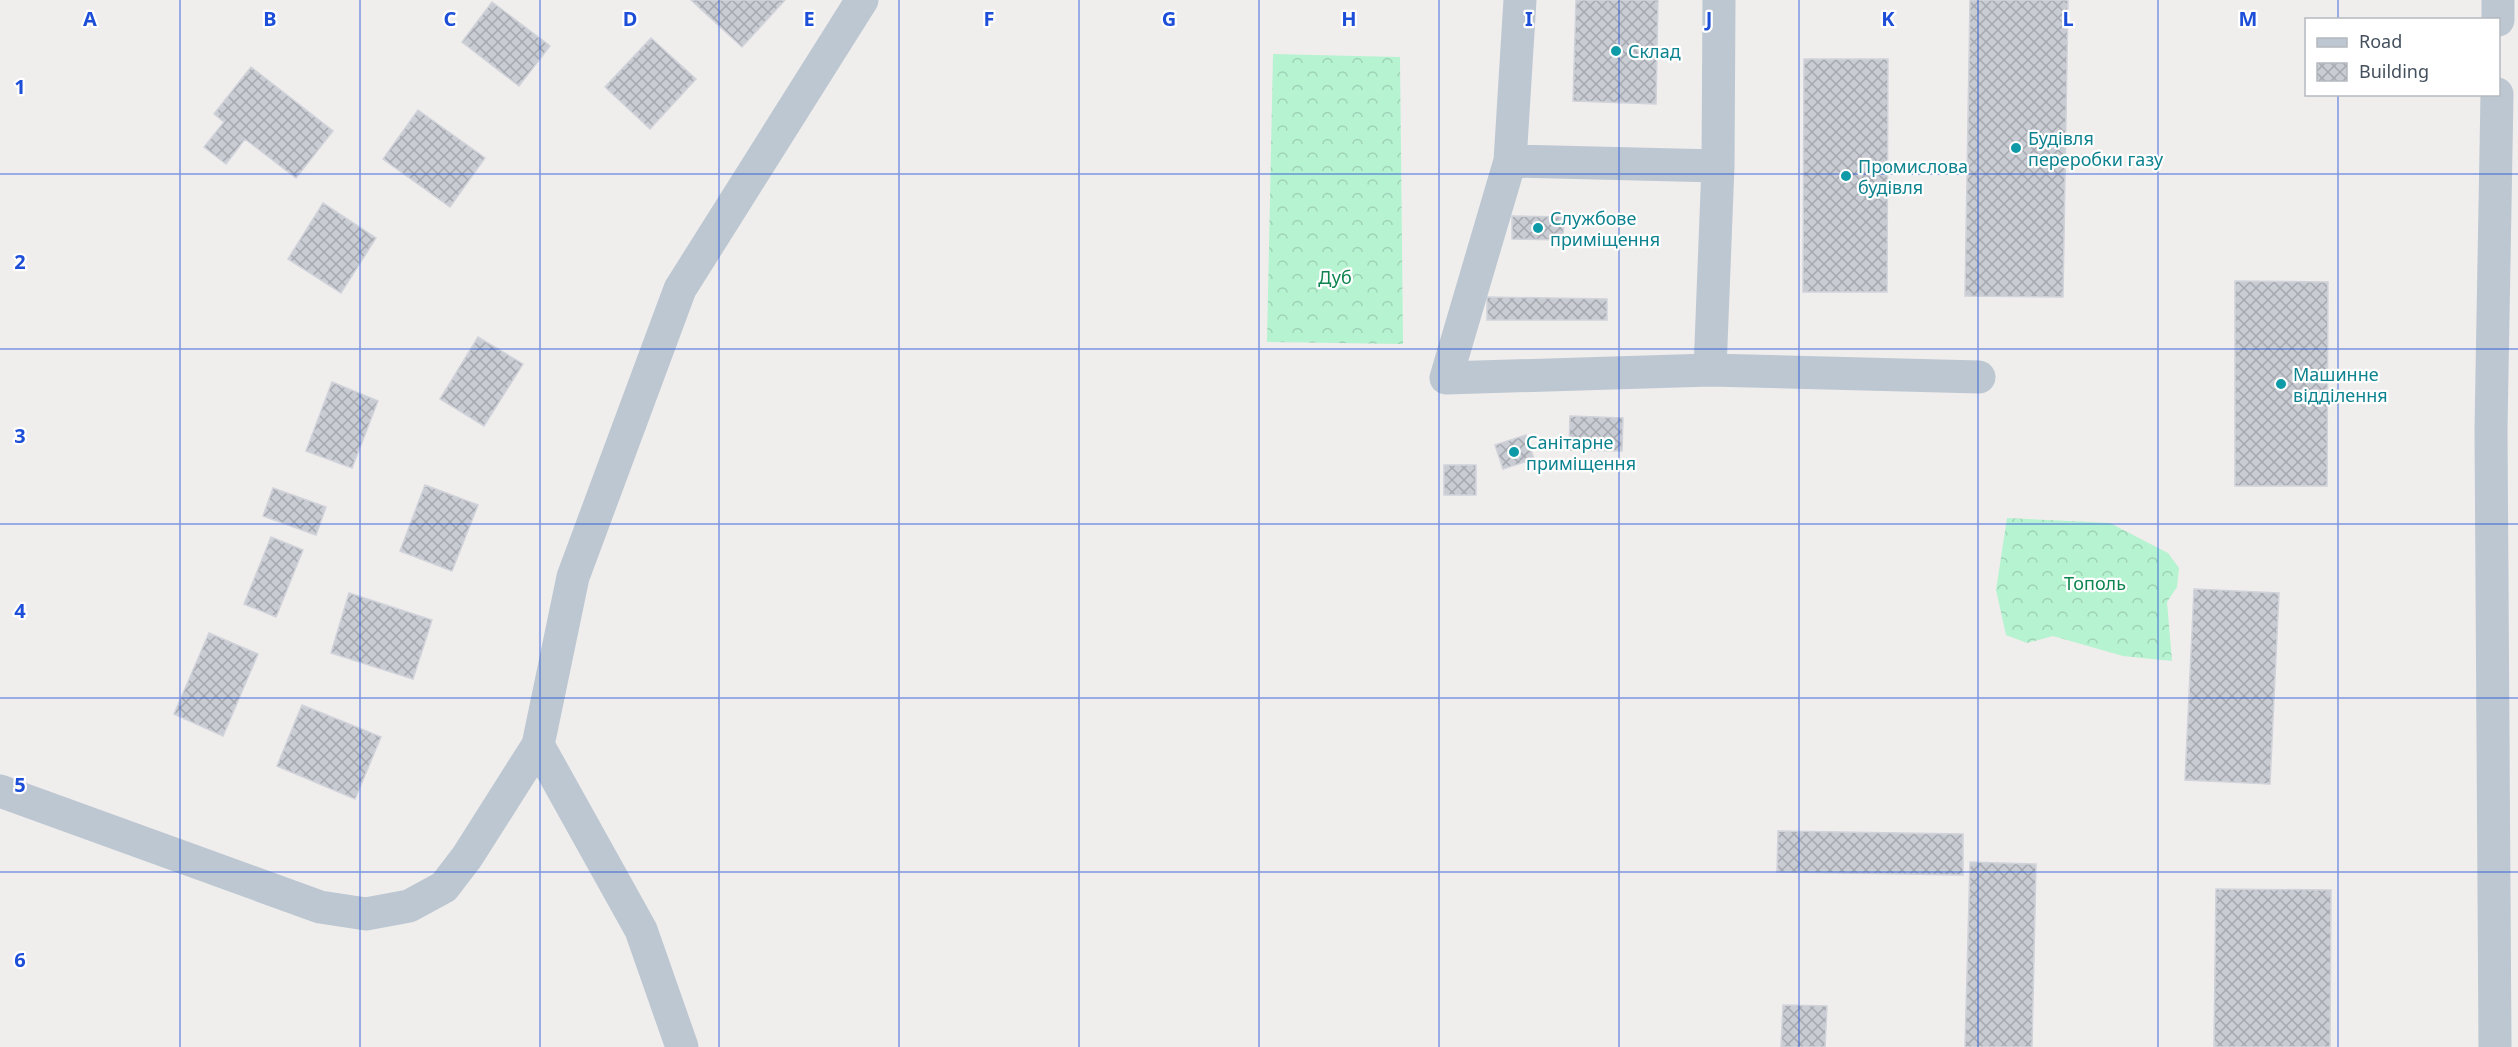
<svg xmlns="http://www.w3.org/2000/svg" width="2518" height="1047" font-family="'Noto Sans',sans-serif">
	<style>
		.forest { fill: url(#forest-crowns) }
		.building { fill: url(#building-cross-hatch); stroke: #d1d3da; stroke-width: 1.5 }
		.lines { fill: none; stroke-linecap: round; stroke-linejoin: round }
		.minor { stroke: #bcc7d1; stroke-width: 33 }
		.grid { fill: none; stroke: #1d4ed8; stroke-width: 1.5; stroke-opacity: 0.55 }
		.culture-dot { fill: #0f9aa8; stroke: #fff; stroke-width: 2 }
		.labels { text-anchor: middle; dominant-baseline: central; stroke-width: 4.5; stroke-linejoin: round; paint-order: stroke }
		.culture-label { font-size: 18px; fill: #0d838f; stroke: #fff; text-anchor: start }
		.park-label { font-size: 18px; fill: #0e854f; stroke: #fff }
		.grid-label { font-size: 20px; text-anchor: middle; font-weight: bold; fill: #1d4ed8; stroke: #fff; stroke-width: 4.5; stroke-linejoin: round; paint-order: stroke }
	</style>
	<defs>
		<pattern id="forest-crowns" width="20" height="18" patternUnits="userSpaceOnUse" patternTransform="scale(1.5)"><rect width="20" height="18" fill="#b6f3d1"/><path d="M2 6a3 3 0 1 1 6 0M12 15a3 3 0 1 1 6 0" fill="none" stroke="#9ed2b6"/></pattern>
		<pattern id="building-cross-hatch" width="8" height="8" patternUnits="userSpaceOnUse" patternTransform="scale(1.5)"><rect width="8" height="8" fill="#c9ccd3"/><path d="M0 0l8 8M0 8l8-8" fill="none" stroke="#a5a8ae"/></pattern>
	</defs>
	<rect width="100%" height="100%" fill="#f0eded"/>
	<path class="forest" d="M 1273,54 L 1400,57 L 1403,344 L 1267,342 Z
		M 2007,518 L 2110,523 L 2168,553 L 2179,568 L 2177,587 L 2167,602 L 2172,661 L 2123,656 L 2053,636 L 2027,643 L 2006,635 L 1996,590 Z"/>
	<path class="building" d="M 691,0 L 785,0 L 742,47 Z
		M 1576,0 L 1658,0 L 1656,104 L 1573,101 Z
		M 1970,0 L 2068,0 L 2063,297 L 1965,296 Z
		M 492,2 L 550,46 L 519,86 L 462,42 Z
		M 651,38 L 696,79 L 650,129 L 605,87 Z
		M 1804,59 L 1888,59 L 1887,292 L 1803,292 Z
		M 251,67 L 333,131 L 296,178 L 245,139 L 226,164 L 204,147 L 224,122 L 214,114 Z
		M 418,110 L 485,158 L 450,207 L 383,159 Z
		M 323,203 L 376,238 L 341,293 L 288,259 Z
		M 1512,216 L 1564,217 L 1563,240 L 1512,239 Z
		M 2235,281 L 2328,282 L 2327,486 L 2235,486 Z
		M 1487,297 L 1607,299 L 1607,320 L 1487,320 Z
		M 478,337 L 523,364 L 484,426 L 440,399 Z
		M 332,382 L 378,401 L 352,468 L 306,451 Z
		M 1570,416 L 1623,418 L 1622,451 L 1569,450 Z
		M 1526,435 L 1534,459 L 1503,469 L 1495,445 Z
		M 1444,465 L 1476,465 L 1476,495 L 1444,495 Z
		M 425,485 L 478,505 L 452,571 L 400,551 Z
		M 273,488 L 326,507 L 316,535 L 263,516 Z
		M 271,537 L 303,550 L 276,617 L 244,604 Z
		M 2194,589 L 2279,593 L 2270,784 L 2185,780 Z
		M 349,593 L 432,620 L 413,679 L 331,653 Z
		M 209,633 L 258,654 L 223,736 L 174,714 Z
		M 302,705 L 381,737 L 355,799 L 277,766 Z
		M 1778,831 L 1963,834 L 1963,875 L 1777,872 Z
		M 1970,862 L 2036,864 L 2032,1047 L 1965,1047 Z
		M 2216,889 L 2331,890 L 2330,1047 L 2214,1047 Z
		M 1783,1005 L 1827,1006 L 1825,1047 L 1781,1047 Z"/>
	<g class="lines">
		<path class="minor" d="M 1520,0 L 1510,161 L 1446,378 L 1710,370
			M 2498,20 L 2498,0
			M 1510,161 L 1718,166 L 1719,0
			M 1718,166 L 1710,370 L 1979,377
			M 538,745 L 641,930 L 682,1047
			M 0,791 L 320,907 L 366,914 L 409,906 L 444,887 L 467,857 L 538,745 L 573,577 L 680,289 L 862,0
			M 2495,1047 L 2491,429 L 2497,94"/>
	</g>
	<path class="grid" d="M 180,0 L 180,1047M 360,0 L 360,1047M 540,0 L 540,1047M 719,0 L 719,1047M 899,0 L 899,1047M 1079,0 L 1079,1047M 1259,0 L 1259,1047M 1439,0 L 1439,1047M 1619,0 L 1619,1047M 1799,0 L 1799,1047M 1978,0 L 1978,1047M 2158,0 L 2158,1047M 2338,0 L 2338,20M 2338,94 L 2338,1047M 0,174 L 2518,174M 0,349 L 2518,349M 0,524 L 2518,524M 0,698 L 2518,698M 0,872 L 2518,872"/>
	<g class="culture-dot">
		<circle cx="1616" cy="51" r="6"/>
		<circle cx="2016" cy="148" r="6"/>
		<circle cx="1846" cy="176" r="6"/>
		<circle cx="1538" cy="228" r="6"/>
		<circle cx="2281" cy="384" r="6"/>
		<circle cx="1514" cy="452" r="6"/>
	</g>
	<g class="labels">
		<g class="culture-label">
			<text x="1628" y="51">Склад</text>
			<text x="2028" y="138">Будівля<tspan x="2028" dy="21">переробки газу</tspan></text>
			<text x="1858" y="166">Промислова<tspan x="1858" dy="21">будівля</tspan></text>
			<text x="1550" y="218">Службове<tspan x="1550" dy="21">приміщення</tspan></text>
			<text x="2293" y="374">Машинне<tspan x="2293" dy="21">відділення</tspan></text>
			<text x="1526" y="442">Санітарне<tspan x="1526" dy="21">приміщення</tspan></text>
		</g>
		<g class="park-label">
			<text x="1335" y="277">Дуб</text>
			<text x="2095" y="583">Тополь</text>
		</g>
	</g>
	<g class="grid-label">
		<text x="90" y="26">A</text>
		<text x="270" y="26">B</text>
		<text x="450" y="26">C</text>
		<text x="630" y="26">D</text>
		<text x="809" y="26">E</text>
		<text x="989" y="26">F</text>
		<text x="1169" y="26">G</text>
		<text x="1349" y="26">H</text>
		<text x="1529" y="26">I</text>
		<text x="1709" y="26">J</text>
		<text x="1888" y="26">K</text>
		<text x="2068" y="26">L</text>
		<text x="2248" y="26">M</text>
		<text x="20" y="94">1</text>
		<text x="20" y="269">2</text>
		<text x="20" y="443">3</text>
		<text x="20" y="618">4</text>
		<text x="20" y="792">5</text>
		<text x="20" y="967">6</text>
	</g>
	<rect x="2305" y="18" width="195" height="78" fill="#ffffff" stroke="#b4b9be" stroke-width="1.5"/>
	<rect x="2317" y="38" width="30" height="9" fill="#bcc7d1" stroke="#b4b9be" stroke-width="1.5"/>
	<text x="2359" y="48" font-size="18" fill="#44505d">Road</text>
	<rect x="2317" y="63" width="30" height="18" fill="url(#building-cross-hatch)" stroke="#b4b9be" stroke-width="1.5"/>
	<text x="2359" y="78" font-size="18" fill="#44505d">Building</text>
</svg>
